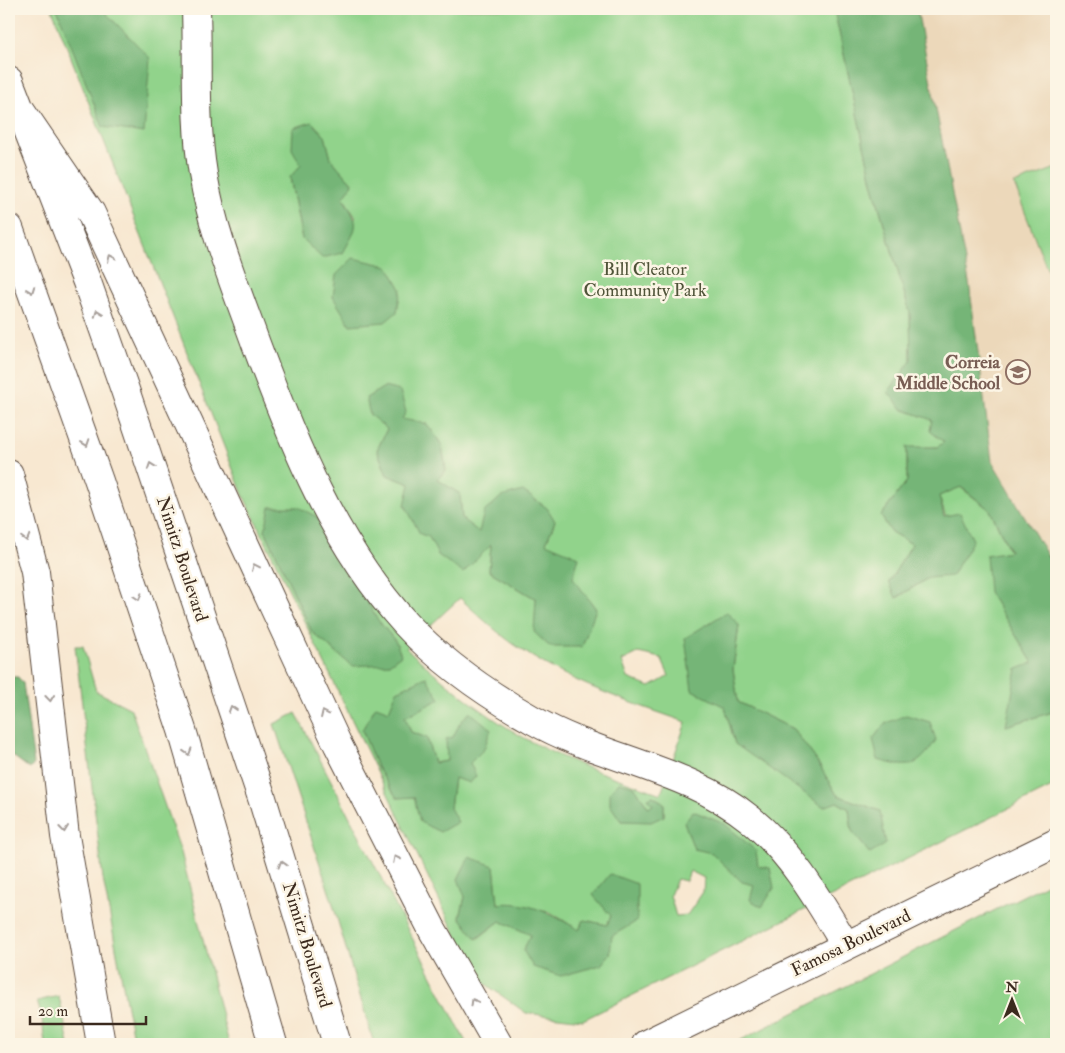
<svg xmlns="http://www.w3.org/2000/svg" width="1065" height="1053" font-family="'IM FELL Double Pica',serif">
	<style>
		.built { fill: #ecd8ba }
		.green { fill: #91d38b; stroke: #667e54; fill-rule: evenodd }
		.forest { fill: #74b577; stroke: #58704a }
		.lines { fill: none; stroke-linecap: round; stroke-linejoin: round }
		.minor-casing { stroke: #574639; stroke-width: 30 }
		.major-casing { stroke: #574639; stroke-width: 30 }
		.minor { stroke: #fff; stroke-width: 28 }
		.major { stroke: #fff; stroke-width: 28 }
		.oneway { stroke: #a79f9a }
		.labels { text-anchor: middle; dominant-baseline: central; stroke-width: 5; stroke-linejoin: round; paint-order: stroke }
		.park-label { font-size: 18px; fill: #505439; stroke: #fcf5e5 }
		.education-label { font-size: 18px; font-weight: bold; fill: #785e54; stroke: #fcf5e5; text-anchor: end }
		.street-label { font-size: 18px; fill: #3b2a1e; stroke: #fcf5e5 }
	</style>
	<rect width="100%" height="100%" fill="#fcf5e5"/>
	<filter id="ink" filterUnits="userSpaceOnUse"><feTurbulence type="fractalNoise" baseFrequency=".02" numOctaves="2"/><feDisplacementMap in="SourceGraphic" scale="10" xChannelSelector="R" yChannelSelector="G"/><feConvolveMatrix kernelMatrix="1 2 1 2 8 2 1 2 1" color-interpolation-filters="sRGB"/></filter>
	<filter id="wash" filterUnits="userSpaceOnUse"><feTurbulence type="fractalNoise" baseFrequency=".0096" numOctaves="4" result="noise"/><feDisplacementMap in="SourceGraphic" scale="20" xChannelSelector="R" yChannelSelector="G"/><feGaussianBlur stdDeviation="1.12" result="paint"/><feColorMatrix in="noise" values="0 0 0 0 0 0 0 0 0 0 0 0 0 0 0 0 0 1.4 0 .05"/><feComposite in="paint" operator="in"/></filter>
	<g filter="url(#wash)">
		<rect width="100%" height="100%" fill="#f8e8d1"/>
		<path class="built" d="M 917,9 L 1056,9 L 1056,570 L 992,461 L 969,282 Z"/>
		<path class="green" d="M 52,9 L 834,9 L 873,186 L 910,313 L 911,361 L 902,409 L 933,420 L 945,442 L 938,447 L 907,448 L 907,481 L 881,516 L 891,532 L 912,544 L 889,582 L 897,598 L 928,578 L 952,575 L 960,561 L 939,496 L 960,487 L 990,510 L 1010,552 L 989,592 L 1033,663 L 1006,726 L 1056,711 L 1056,785 L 583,1020 L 526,1013 L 477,978 L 243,495 ZM 325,136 L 331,159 L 353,184 L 343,197 L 356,218 L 302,239 L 290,178 ZM 427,424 L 442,445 L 446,471 L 436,479 L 460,494 L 462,519 L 479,533 L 485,512 L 555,521 L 546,543 L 596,609 L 536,599 L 489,571 L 491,545 L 438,555 L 410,484 L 387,475 L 377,450 L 387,429 ZM 265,530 L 378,620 L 396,642 L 352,666 L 312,632 ZM 460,598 C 477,614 494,630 512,643 C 564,681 626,701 686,722 L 661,794 C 629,782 596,772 565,758 C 505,733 454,691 406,648 ZM 739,626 L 733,669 L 738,702 L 793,729 L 815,758 L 837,795 L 880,811 L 852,831 L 849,809 L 735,744 L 725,707 ZM 638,653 L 661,658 L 669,676 L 650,687 L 628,678 L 622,661 ZM 427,677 L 405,717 L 411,732 L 427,738 L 434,763 L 447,761 L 460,723 L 484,749 L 454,778 L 450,808 L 414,797 L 397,798 L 377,767 L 362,730 L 376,707 L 389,711 L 398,691 ZM 634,786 L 648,807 L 654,805 L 653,796 L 664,803 L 664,816 L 621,821 ZM 494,866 L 498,904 L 550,912 L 579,930 L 584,920 L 607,925 L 611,916 L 610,954 L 523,950 L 532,935 L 500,921 L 477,939 L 460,917 L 465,897 ZM 690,871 L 704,878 L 703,892 L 687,915 L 676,916 L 670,895 L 677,879 L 686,881 Z
			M 1056,168 L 1056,292 L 1014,184 Z
			M 75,646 L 83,646 L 96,691 L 131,709 L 181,852 L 229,1044 L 134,1044 L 103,879 Z
			M 296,713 L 467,1044 L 374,1044 L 332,901 L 274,724 Z
			M 1056,879 L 1056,1044 L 733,1044 Z
			M 59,996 L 69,1044 L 45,1044 L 42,1018 L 37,1001 Z"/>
		<path class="forest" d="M 57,9 L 102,9 L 150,58 L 144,133 L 103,127 Z
			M 834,9 L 917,9 L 969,282 L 992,461 L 1056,570 L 1056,711 L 1006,726 L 1017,669 L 1033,663 L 989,592 L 986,555 L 1010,551 L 990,510 L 961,487 L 939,496 L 944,516 L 960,513 L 973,540 L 952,576 L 928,578 L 896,598 L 889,582 L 912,544 L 891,532 L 881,516 L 907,481 L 907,447 L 937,447 L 944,442 L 930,431 L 932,420 L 902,409 L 888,392 L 911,361 L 910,313 L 873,186 Z
			M 312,122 L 325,136 L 331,159 L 353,184 L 343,198 C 360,225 359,224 343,253 L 322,258 L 302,239 L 290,177 L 301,165 L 292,149 L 293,128 Z
			M 353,258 L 388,266 L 401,289 L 397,312 L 385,322 L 350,325 L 333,297 L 336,275 Z
			M 384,387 L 400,391 L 406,412 L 402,419 L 427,424 L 442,445 L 446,471 L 437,479 L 460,494 L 462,519 L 479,532 L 484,512 L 501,497 L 523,491 L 547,508 L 555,521 L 546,543 L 579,557 L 573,578 L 596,609 L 582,647 L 550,647 L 534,632 L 536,599 L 489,571 L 491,545 L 463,573 L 438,555 L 429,537 L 420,534 L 405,505 L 410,484 L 387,475 L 377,450 L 387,429 L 370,415 L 366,398 Z
			M 270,507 L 298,507 L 317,517 L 378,620 L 396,642 L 401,655 L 389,664 L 352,666 L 312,632 L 265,530 Z
			M 727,612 L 739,625 L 733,669 L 738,702 L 793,729 L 815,758 L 837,795 L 880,811 L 886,844 L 870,854 L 852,831 L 849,809 L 837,802 L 824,807 L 735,744 L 725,707 L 692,690 L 685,638 Z
			M 9,677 L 18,677 L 23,683 L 34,764 L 30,769 L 9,753 Z
			M 426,677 L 440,699 L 405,717 L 411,732 L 427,738 L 434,763 L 447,761 L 446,739 L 453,737 L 460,723 L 470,712 L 491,729 L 484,749 L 470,763 L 476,776 L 470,783 L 454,778 L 450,808 L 458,822 L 440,832 L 420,822 L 414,797 L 397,798 L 377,767 L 362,730 L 376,706 L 389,711 L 397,691 Z
			M 906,715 L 930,722 L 936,740 C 917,769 910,769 878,760 L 873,739 L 884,724 Z
			M 619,782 L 634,786 L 648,807 L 653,805 L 648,798 L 653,796 L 664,803 L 664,816 L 651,822 L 621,821 L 610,805 L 610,792 Z
			M 693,811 L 725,824 L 756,851 L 758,866 L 770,868 L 774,888 L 762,907 L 750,900 L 754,885 L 742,882 L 712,853 L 694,849 L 684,822 Z
			M 469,857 L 494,866 L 498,904 C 527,900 554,915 579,930 L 584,920 L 607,925 L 611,916 L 593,895 L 610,874 L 637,884 L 637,921 L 612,936 L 610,954 L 601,965 L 561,976 L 533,967 L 523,950 L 531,935 L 500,921 L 476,939 L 460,917 L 465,897 L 458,879 Z"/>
	</g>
	<g filter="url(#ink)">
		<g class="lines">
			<defs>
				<path id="minor" d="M 196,9 C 198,64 194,120 203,174 C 213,233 236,288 256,344 C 293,443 334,545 406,624 C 442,663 487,694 533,720 C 601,759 689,769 750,819 C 792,853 819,901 846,946
					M 646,1044 L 1056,843"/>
				<path id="major" d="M 9,81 L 87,282 L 125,390 L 262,798 L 337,1044
					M 20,109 L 91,213 L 338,745 L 432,929 L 498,1044
					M 9,228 L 99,481 L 182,730 L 273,1044
					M 9,474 L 35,572 L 65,836 L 101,1044"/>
			</defs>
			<use href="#minor" class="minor-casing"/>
			<use href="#major" class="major-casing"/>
			<use href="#minor" class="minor"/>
			<use href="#major" class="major"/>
		</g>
		<defs><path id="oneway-chevron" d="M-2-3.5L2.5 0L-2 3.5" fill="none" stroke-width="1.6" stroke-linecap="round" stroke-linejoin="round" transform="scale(1.25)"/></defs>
		<g class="oneway">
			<use href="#oneway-chevron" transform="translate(111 258) rotate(-114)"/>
			<use href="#oneway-chevron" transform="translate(31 290) rotate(70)"/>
			<use href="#oneway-chevron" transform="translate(98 313) rotate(-110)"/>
			<use href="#oneway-chevron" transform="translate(86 443) rotate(71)"/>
			<use href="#oneway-chevron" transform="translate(151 466) rotate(-109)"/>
			<use href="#oneway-chevron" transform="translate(26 538) rotate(75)"/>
			<use href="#oneway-chevron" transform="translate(255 567) rotate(-115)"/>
			<use href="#oneway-chevron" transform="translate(138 597) rotate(72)"/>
			<use href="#oneway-chevron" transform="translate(50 698) rotate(84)"/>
			<use href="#oneway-chevron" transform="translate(232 709) rotate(-108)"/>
			<use href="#oneway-chevron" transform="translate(324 714) rotate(-115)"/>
			<use href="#oneway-chevron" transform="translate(188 752) rotate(73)"/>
			<use href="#oneway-chevron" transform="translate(64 829) rotate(83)"/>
			<use href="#oneway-chevron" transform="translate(396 859) rotate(-117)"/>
			<use href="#oneway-chevron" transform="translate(282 864) rotate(-107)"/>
			<use href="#oneway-chevron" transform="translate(474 1002) rotate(-120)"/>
		</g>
	</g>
	<defs>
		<symbol id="school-ring" viewBox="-11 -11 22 22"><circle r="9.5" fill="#fcf5e5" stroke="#8d6e63" stroke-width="1.5"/><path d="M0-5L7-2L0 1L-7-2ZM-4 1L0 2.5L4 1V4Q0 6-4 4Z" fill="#8d6e63"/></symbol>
	</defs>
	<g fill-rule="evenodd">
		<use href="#school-ring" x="1004" y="358" width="28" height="28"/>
	</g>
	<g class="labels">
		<g class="park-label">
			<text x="645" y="269">Bill Cleator<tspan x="645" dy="21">Community Park</tspan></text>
		</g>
		<g class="education-label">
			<text x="1000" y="362">Correia<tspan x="1000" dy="21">Middle School</tspan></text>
		</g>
		<g class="street-label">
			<text transform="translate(182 559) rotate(72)">Nimitz Boulevard</text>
			<text transform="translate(851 943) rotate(-26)">Famosa Boulevard</text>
			<text transform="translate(307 945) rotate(73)">Nimitz Boulevard</text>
		</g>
	</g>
	<rect width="1065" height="1053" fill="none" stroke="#fcf5e5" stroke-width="30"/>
	<g transform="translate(1012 1000)" stroke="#fcf5e5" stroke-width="4" paint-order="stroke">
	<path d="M0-4L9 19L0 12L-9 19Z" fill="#3b2a1e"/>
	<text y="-8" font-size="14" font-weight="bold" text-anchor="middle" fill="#3b2a1e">N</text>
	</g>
	<path d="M30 1016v8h116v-8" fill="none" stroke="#3b2a1e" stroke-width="2.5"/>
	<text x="38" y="1016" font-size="15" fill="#3b2a1e" stroke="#fcf5e5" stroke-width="4" paint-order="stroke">20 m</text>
</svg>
